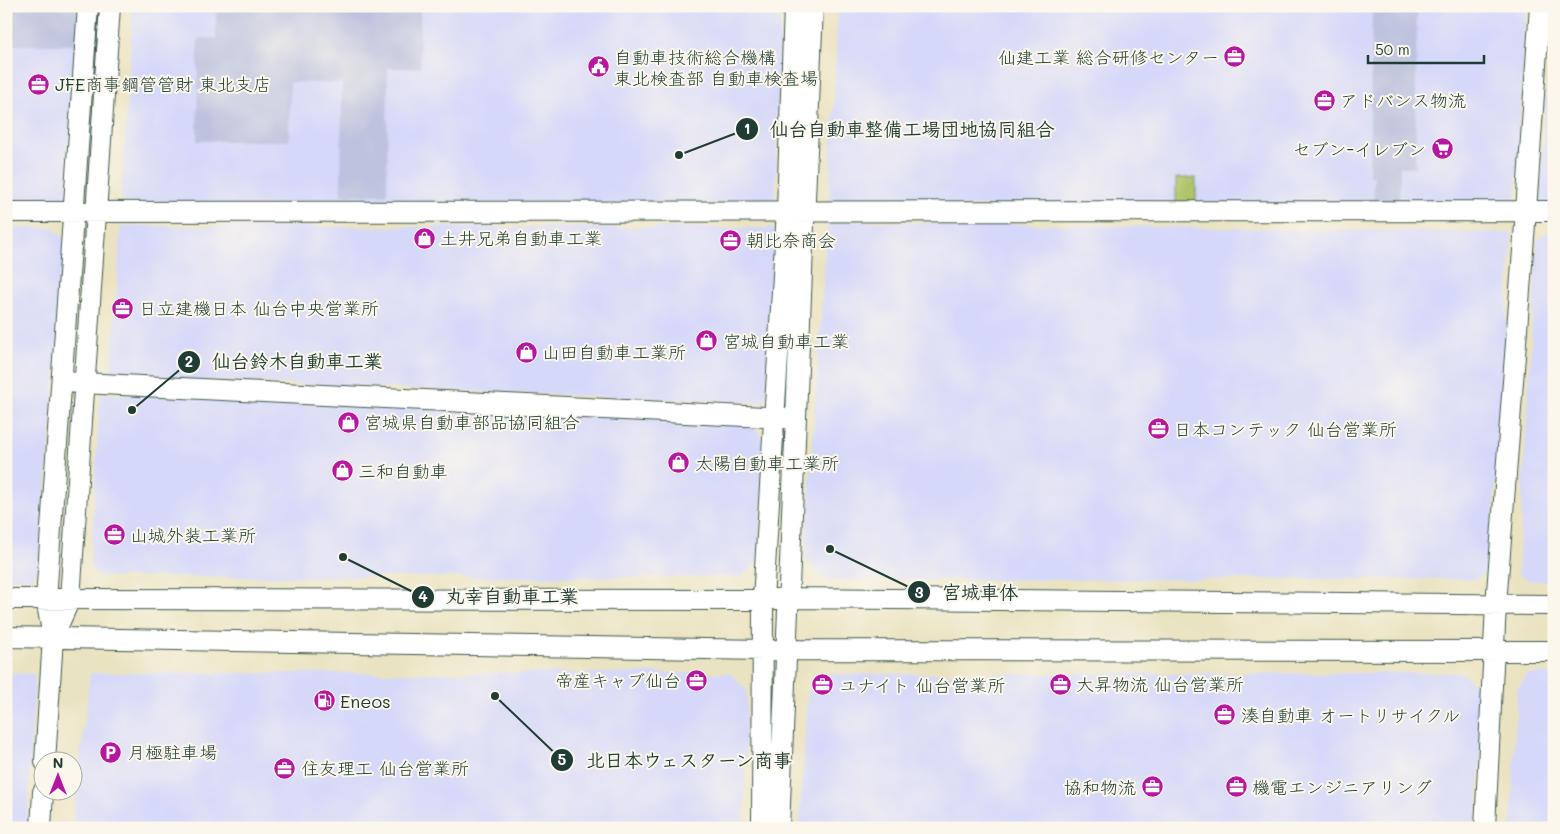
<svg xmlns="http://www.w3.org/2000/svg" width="1560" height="834" font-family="Mali,'Klee One',sans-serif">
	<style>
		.built { fill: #d5d8f9 }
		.industrial { fill: #bdc3de }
		.green { fill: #b0c367; stroke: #68804e }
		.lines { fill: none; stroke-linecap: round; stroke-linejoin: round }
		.minor-casing { stroke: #3d5649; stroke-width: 22 }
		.minor { stroke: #fff; stroke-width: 20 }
		.labels { text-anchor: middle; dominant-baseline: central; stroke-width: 4; stroke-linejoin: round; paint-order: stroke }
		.poi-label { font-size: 18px; fill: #1f3d34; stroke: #fbf7ec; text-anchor: start }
		.leader { fill: none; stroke: #1f3d34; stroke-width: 2 }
		.callout-dot { fill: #1f3d34; stroke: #fbf7ec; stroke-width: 2 }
		.mark-label { font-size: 15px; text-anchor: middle; font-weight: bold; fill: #fff }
		.callout-label { font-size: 19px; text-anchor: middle; font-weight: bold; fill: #1f3d34; stroke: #fbf7ec; stroke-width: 4; stroke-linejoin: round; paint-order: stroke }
	</style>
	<rect width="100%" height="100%" fill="#fbf7ec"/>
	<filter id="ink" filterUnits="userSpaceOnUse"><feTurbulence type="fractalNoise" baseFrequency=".02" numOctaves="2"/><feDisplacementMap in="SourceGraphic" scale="10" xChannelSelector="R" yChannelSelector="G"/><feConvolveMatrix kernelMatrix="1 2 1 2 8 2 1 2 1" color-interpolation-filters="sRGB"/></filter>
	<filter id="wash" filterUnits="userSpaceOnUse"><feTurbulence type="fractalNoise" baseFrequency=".0096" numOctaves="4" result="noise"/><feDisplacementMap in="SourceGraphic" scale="20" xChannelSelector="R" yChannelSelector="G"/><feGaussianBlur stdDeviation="1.12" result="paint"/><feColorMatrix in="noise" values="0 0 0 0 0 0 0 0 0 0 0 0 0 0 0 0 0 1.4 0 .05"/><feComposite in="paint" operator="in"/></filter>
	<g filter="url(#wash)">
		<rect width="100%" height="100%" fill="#eae3c1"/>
		<path class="built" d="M 6,6 L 81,6 L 68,199 L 6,199 Z
			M 133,6 L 781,6 L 775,203 L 135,207 L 121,199 Z
			M 838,6 L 1526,6 L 1516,201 L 1505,209 L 829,205 Z
			M 1552,6 L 1554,6 L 1554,209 L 1539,204 Z
			M 827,221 L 1512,233 L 1490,571 L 1474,579 L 825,580 L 805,559 Z
			M 121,226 L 774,228 L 766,403 L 111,377 Z
			M 6,228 L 54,228 L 66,242 L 40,565 L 32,578 L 6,578 Z
			M 1552,228 L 1554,228 L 1554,581 L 1530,581 L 1518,574 L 1537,240 Z
			M 100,393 L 749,422 L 765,439 L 758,561 L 741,577 L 100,577 L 90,568 Z
			M 6,673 L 35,674 L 27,828 L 6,828 Z
			M 90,673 L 730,673 L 747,691 L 744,828 L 72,828 Z
			M 1462,673 L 1485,693 L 1476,828 L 799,828 L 808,691 L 824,674 Z
			M 1528,674 L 1554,674 L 1554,828 L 1511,828 L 1517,690 Z"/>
		<path class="industrial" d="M 6,6 L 78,6 L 78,45 L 6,45 Z
			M 216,6 L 420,6 L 420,68 L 388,68 L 387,195 L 341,195 L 342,83 L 290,82 L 289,141 L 197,141 L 198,38 L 216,38 Z
			M 1372,6 L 1417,6 L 1415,167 L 1400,167 L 1399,204 L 1373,204 L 1374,176 L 1369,176 Z"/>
		<path class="green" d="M 1176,178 L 1196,178 L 1196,205 L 1176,205 Z"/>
	</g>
	<g filter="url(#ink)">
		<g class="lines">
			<defs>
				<path id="minor" d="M 6,212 L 1526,211 L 1540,6
					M 62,382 L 786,418
					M 6,599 L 763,600 L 789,598 L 1554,605
					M 6,637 L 764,650 L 1554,651
					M 53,637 L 70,599 L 110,6
					M 45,762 L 53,637 L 46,599 L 88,6
					M 41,828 L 43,792
					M 762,828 L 763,600 L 787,210 L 794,6
					M 779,828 L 813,6
					M 1485,828 L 1496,605 L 1526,211 L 1554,211"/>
			</defs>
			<use href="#minor" class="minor-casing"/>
			<use href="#minor" class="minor"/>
		</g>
	</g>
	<defs>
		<symbol id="office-disc" viewBox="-11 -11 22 22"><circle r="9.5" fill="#b5179e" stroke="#fbf7ec"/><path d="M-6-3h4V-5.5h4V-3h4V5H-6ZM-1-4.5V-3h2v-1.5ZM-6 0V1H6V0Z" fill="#fff"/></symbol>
		<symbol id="civic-disc" viewBox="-11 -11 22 22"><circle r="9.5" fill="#b5179e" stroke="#fbf7ec"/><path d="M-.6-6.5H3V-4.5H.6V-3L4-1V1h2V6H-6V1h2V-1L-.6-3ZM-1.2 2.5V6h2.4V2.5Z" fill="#fff"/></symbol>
		<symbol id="supermarket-disc" viewBox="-11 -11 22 22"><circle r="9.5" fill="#b5179e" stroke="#fbf7ec"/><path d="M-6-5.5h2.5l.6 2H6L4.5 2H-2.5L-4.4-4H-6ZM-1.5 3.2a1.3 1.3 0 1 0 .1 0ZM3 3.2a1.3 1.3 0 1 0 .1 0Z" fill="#fff"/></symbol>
		<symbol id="shop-disc" viewBox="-11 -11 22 22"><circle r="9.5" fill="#b5179e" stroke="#fbf7ec"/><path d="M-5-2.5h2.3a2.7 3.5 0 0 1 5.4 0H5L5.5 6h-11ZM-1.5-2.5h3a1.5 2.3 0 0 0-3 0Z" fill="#fff"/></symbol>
		<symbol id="fuel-disc" viewBox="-11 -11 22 22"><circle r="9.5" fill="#b5179e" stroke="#fbf7ec"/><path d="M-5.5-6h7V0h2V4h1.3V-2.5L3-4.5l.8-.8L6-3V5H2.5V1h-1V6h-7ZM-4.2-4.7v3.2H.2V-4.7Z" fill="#fff"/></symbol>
		<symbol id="parking-disc" viewBox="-11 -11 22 22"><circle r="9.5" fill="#b5179e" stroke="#fbf7ec"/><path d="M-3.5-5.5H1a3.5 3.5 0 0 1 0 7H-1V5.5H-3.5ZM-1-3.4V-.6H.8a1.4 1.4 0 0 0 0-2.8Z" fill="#fff"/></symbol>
	</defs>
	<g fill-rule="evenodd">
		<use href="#office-disc" x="1222" y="44" width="25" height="25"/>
		<use href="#civic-disc" x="586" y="54" width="25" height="25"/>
		<use href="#office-disc" x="26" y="72" width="25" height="25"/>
		<use href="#office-disc" x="1312" y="88" width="25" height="25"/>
		<use href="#supermarket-disc" x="1430" y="136" width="25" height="25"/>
		<use href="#shop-disc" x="412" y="226" width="25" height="25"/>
		<use href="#office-disc" x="718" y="228" width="25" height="25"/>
		<use href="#office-disc" x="110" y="296" width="25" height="25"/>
		<use href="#shop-disc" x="694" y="328" width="25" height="25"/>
		<use href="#shop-disc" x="514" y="340" width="25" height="25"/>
		<use href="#shop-disc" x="336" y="410" width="25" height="25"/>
		<use href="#office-disc" x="1146" y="416" width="25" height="25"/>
		<use href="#shop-disc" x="666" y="450" width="25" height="25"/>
		<use href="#shop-disc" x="330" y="458" width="25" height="25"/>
		<use href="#office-disc" x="102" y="522" width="25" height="25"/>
		<use href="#office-disc" x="684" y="668" width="25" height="25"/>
		<use href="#office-disc" x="1048" y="672" width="25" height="25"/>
		<use href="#office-disc" x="810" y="672" width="25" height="25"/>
		<use href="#fuel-disc" x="312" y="688" width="25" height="25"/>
		<use href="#office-disc" x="1212" y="702" width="25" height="25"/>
		<use href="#parking-disc" x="98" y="740" width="25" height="25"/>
		<use href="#office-disc" x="272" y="756" width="25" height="25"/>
		<use href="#office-disc" x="1140" y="774" width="25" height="25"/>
		<use href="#office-disc" x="1224" y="774" width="25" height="25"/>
	</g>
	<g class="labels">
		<g class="poi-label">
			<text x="614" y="57">自動車技術総合機構<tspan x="614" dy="21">東北検査部 自動車検査場</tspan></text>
			<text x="1219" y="57" text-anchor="end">仙建工業 総合研修センター</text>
			<text x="55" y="84">JFE商事鋼管管財 東北支店</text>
			<text x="1340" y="100">アドバンス物流</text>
			<text x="1426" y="149" text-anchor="end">セブン-イレブン</text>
			<text x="440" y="238">土井兄弟自動車工業</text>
			<text x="746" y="240">朝比奈商会</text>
			<text x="139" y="308">日立建機日本 仙台中央営業所</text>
			<text x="723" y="341">宮城自動車工業</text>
			<text x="542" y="352">山田自動車工業所</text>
			<text x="364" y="422">宮城県自動車部品協同組合</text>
			<text x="1174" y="429">日本コンテック 仙台営業所</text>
			<text x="695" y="463">太陽自動車工業所</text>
			<text x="358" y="471">三和自動車</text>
			<text x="130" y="535">山城外装工業所</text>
			<text x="681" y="680" text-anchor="end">帝産キャブ仙台</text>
			<text x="1076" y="684">大昇物流 仙台営業所</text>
			<text x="839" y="685">ユナイト 仙台営業所</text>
			<text x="340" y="701">Eneos</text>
			<text x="1241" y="715">湊自動車 オートリサイクル</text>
			<text x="127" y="752">月極駐車場</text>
			<text x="301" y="768">住友理工 仙台営業所</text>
			<text x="1136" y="787" text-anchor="end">協和物流</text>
			<text x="1252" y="787">機電エンジニアリング</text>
		</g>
	</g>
	<path class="leader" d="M679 155L747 129M132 410L189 362M830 549L919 592M343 557L423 597M495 696L562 760"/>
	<g class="callout-dot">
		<circle cx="679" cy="155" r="5"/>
		<circle cx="132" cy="410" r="5"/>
		<circle cx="830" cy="549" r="5"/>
		<circle cx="343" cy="557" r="5"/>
		<circle cx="495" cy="696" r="5"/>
		<circle cx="747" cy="129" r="12"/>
		<circle cx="189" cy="362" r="12"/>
		<circle cx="919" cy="592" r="12"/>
		<circle cx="423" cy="597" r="12"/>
		<circle cx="562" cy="760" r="12"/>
	</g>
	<g class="mark-label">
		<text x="747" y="134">1</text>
		<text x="189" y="367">2</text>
		<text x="919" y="598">3</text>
		<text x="423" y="602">4</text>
		<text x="562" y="765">5</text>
	</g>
	<g class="callout-label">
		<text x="912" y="136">仙台自動車整備工場団地協同組合</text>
		<text x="297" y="368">仙台鈴木自動車工業</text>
		<text x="980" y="599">宮城車体</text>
		<text x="512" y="603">丸幸自動車工業</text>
		<text x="689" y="767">北日本ウェスターン商事</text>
	</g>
	<rect width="1560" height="834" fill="none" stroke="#fbf7ec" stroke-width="25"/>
	<g transform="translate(58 776)"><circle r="24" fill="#fbf7ec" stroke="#a3ada2"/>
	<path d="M0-4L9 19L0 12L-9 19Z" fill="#b5179e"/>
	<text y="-8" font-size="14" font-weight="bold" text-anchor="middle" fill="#1f3d34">N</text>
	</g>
	<path d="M1368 55v8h116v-8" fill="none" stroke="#1f3d34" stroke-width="2.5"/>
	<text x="1375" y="55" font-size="15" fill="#1f3d34" stroke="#fbf7ec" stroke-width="4" paint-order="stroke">50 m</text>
</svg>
